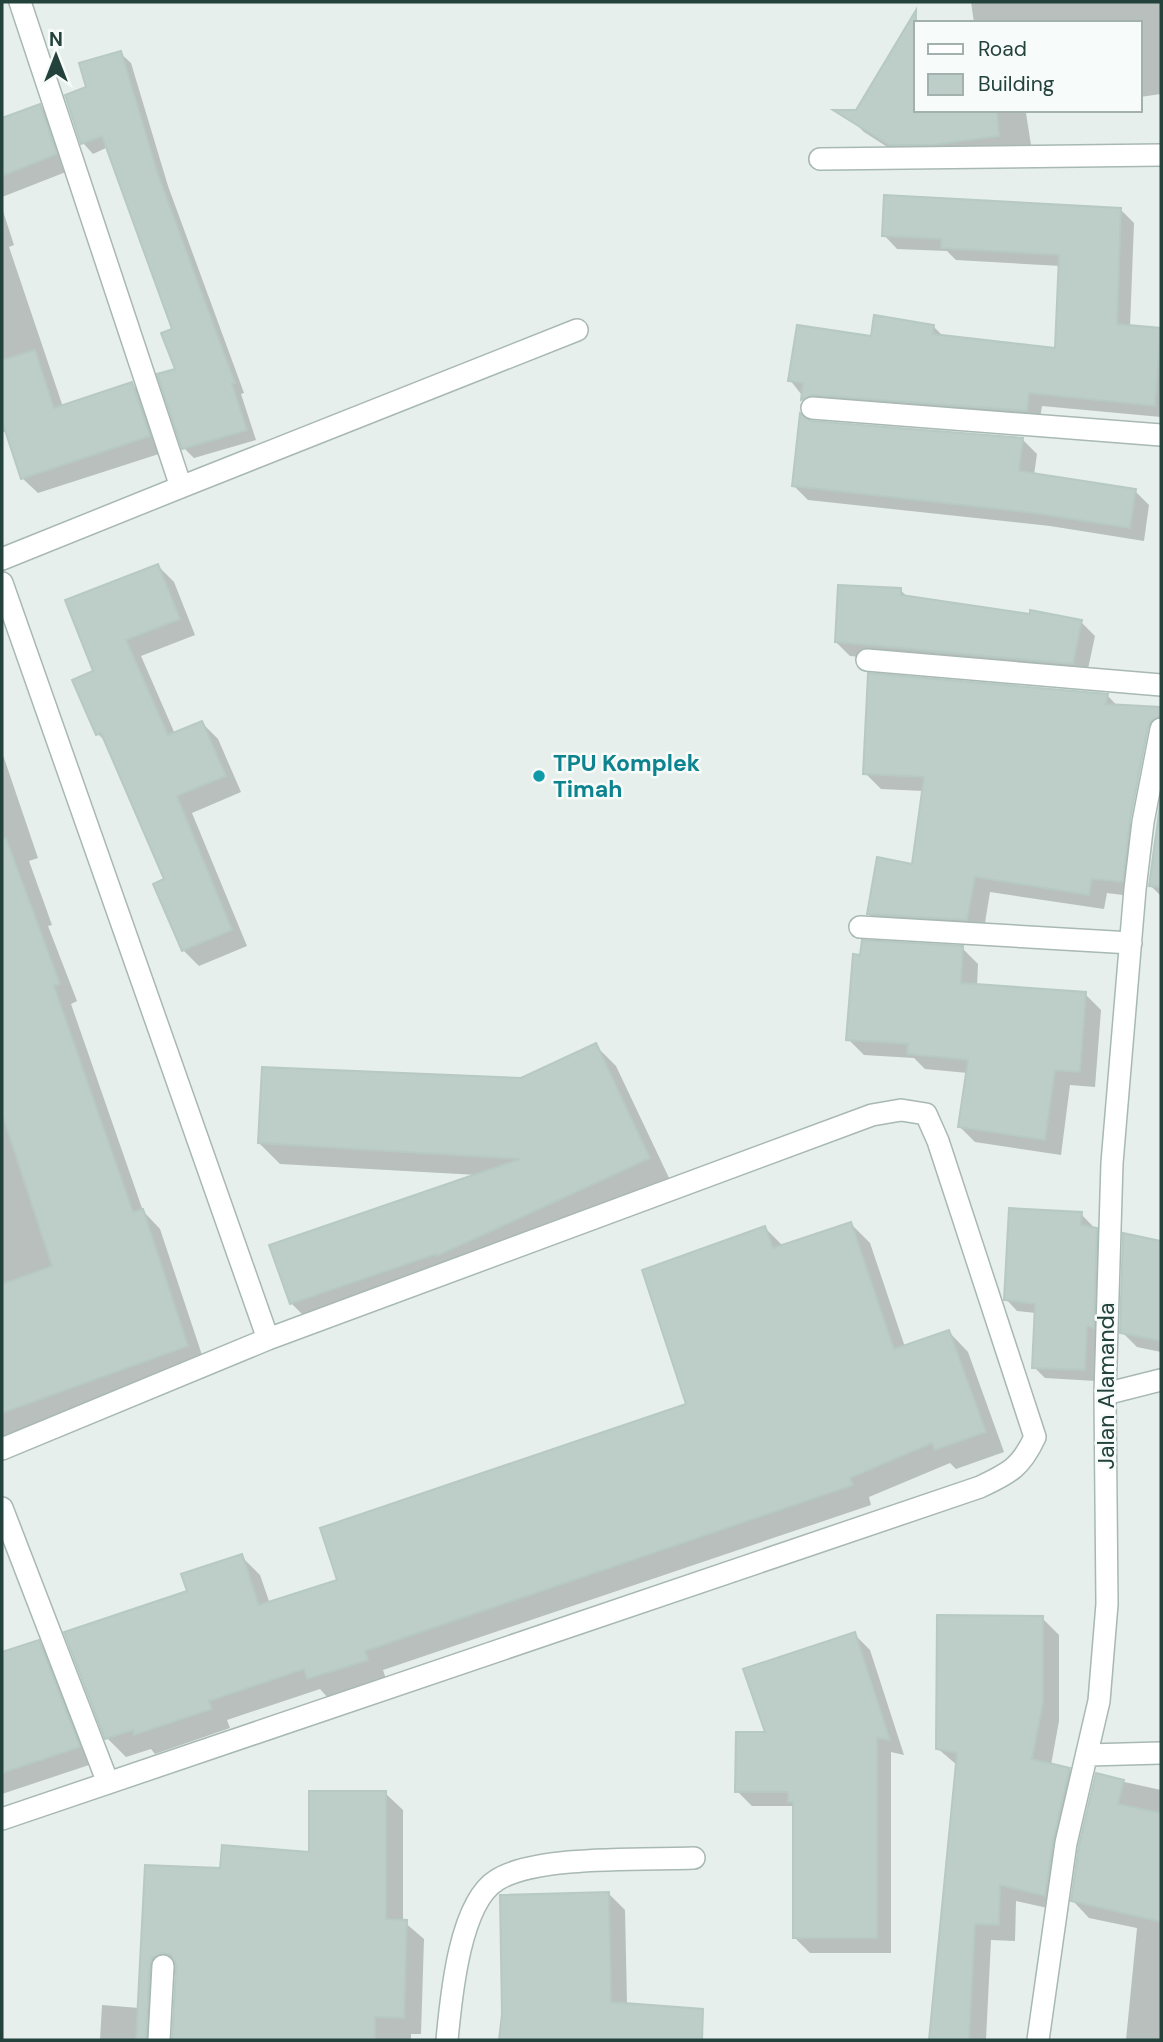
<svg xmlns="http://www.w3.org/2000/svg" width="1163" height="2042" font-family="'DM Sans',sans-serif">
	<style>
		.shadow { fill: #0003 }
		.building { fill: #bdcdc8; stroke: #b7c9c3; stroke-width: 2 }
		.lines { fill: none; stroke-linecap: round; stroke-linejoin: round }
		.minor-casing { stroke: #a8b8b3; stroke-width: 24 }
		.minor { stroke: #fff; stroke-width: 21 }
		.culture-dot { fill: #0f9aa8; stroke: #f7fbf9; stroke-width: 2.5 }
		.labels { text-anchor: middle; dominant-baseline: central; stroke-width: 5; stroke-linejoin: round; paint-order: stroke }
		.culture-label { font-size: 23px; font-weight: bold; fill: #0d838f; stroke: #f7fbf9; text-anchor: start }
		.street-label { font-size: 23px; fill: #23423c; stroke: #f7fbf9 }
	</style>
	<rect width="100%" height="100%" fill="#e6efeb"/>
	<path class="shadow" d="M 971,2 L 1161,2 L 1161,94 L 1140,97 L 1140,23 L 974,23 Z
		M 904,34 L 916,41 L 916,110 L 1047,110 L 1026,113 L 1031,145 L 946,156 L 903,157 L 864,132 L 852,120 Z
		M 120,53 L 131,63 L 168,186 L 244,393 L 241,394 L 256,440 L 194,458 L 184,448 L 174,330 L 108,147 L 93,154 L 83,143 L 67,96 L 88,88 Z
		M 40,106 L 55,121 L 71,170 L 2,197 L 2,120 Z
		M 2,208 L 14,245 L 9,247 L 63,407 L 132,384 L 147,400 L 165,452 L 38,493 L 22,478 L 7,433 L 2,431 Z
		M 1121,210 L 1134,223 L 1130,327 L 1161,330 L 1161,417 L 1042,406 L 1039,424 L 816,413 L 790,380 L 873,338 L 933,326 L 944,337 L 1056,350 L 1061,266 L 956,260 L 947,251 L 897,249 L 884,235 Z
		M 810,423 L 1022,439 L 1037,454 L 1034,475 L 1135,491 L 1149,505 L 1144,541 L 1050,526 L 808,500 L 793,485 Z
		M 158,566 L 174,582 L 195,635 L 141,656 L 175,734 L 202,723 L 218,739 L 241,792 L 192,813 L 247,946 L 199,966 L 183,950 L 167,880 L 108,744 L 98,734 L 96,672 Z
		M 900,590 L 908,597 L 1081,622 L 1095,636 L 1086,678 L 850,656 L 836,642 Z
		M 1107,695 L 1122,711 L 1129,822 L 1145,837 L 1138,897 L 1107,893 L 1104,909 L 990,892 L 983,935 L 884,929 L 869,914 L 914,866 L 924,791 L 881,789 L 865,773 Z
		M 2,752 L 38,858 L 29,861 L 52,925 L 48,926 L 77,1001 L 71,1004 L 143,1211 L 160,1229 L 205,1364 L 2,1436 Z
		M 1158,825 L 1161,826 L 1161,896 L 1150,885 Z
		M 962,948 L 978,964 L 977,986 L 1085,994 L 1101,1010 L 1095,1087 L 1070,1085 L 1061,1155 L 975,1142 L 960,1127 L 968,1073 L 925,1069 L 914,1058 L 864,1055 L 848,1039 Z
		M 595,1045 L 616,1066 L 670,1180 L 312,1324 L 291,1303 L 477,1175 L 280,1164 L 259,1143 L 522,1079 Z
		M 1081,1214 L 1107,1241 L 1096,1381 L 1045,1378 L 1034,1367 L 1036,1313 L 1017,1311 L 1006,1299 Z
		M 851,1224 L 870,1243 L 905,1347 L 949,1332 L 968,1352 L 1004,1452 L 956,1469 L 950,1463 L 869,1497 L 871,1505 L 383,1670 L 386,1679 L 328,1698 L 320,1689 L 227,1720 L 230,1728 L 155,1754 L 151,1749 L 126,1757 L 107,1738 L 189,1592 L 241,1556 L 260,1575 L 270,1604 L 339,1582 L 689,1405 L 765,1228 L 783,1246 Z
		M 1125,1236 L 1161,1243 L 1161,1352 L 1137,1347 L 1122,1332 Z
		M 1042,1618 L 1059,1635 L 1059,1721 L 1051,1765 L 1069,1769 L 1086,1786 L 1061,1911 L 1016,1901 L 1015,1941 L 991,1940 L 986,2039 L 1002,2040 L 931,2040 L 957,1765 L 937,1748 Z
		M 854,1634 L 870,1650 L 904,1755 L 891,1752 L 891,1953 L 810,1953 L 795,1938 L 795,1806 L 752,1806 L 737,1791 L 768,1733 Z
		M 38,1642 L 55,1658 L 95,1763 L 2,1794 L 2,1654 Z
		M 1097,1776 L 1161,1790 L 1161,2040 L 1126,2040 L 1137,1928 L 1089,1918 L 1073,1901 Z
		M 385,1793 L 403,1810 L 403,1921 L 424,1939 L 421,2034 L 411,2034 L 411,2040 L 174,2040 L 178,1971 L 167,1983 L 164,2040 L 100,2040 L 102,2005 L 139,2008 L 147,1867 L 222,1870 L 311,1854 Z
		M 609,1894 L 625,1910 L 627,2005 L 678,2024 L 676,2040 L 500,2040 L 503,2014 Z"/>
	<path class="building" d="M 916,10 L 916,110 L 997,110 L 999,136 L 933,145 L 889,145 L 833,110 L 856,110 Z
		M 121,51 L 158,174 L 235,383 L 232,384 L 247,430 L 182,449 L 157,374 L 175,369 L 161,333 L 172,329 L 102,136 L 81,144 L 65,95 L 86,87 L 79,63 Z
		M 40,104 L 57,154 L 2,176 L 2,118 Z
		M 884,195 L 1121,208 L 1117,324 L 1161,328 L 1155,406 L 1029,393 L 1027,411 L 813,395 L 801,400 L 803,383 L 788,381 L 797,325 L 871,336 L 874,315 L 934,325 L 933,334 L 1055,348 L 1059,255 L 941,248 L 941,239 L 882,236 Z
		M 35,350 L 54,408 L 132,382 L 150,436 L 21,479 L 2,421 L 2,360 Z
		M 800,413 L 811,421 L 1023,438 L 1019,471 L 1136,489 L 1130,528 L 1034,513 L 792,486 Z
		M 158,564 L 180,619 L 126,640 L 168,735 L 202,721 L 226,776 L 177,796 L 232,930 L 182,951 L 153,884 L 164,879 L 101,733 L 96,735 L 72,680 L 93,671 L 65,600 Z
		M 838,585 L 901,588 L 901,595 L 1030,614 L 1030,610 L 1082,620 L 1073,664 L 835,642 Z
		M 868,673 L 1108,694 L 1106,704 L 1161,707 L 1161,716 L 1152,720 L 1148,727 L 1130,820 L 1123,882 L 1092,879 L 1089,895 L 975,877 L 967,920 L 867,914 L 877,857 L 912,864 L 924,777 L 863,774 Z
		M 1161,797 L 1161,887 L 1149,886 Z
		M 6,838 L 60,984 L 54,986 L 133,1212 L 143,1209 L 188,1346 L 2,1413 L 2,1284 L 52,1266 L 2,1114 L 2,839 Z
		M 862,940 L 963,946 L 961,983 L 1086,992 L 1080,1072 L 1055,1070 L 1045,1140 L 958,1127 L 968,1060 L 907,1054 L 908,1044 L 846,1040 L 853,954 L 860,955 Z
		M 596,1043 L 650,1158 L 437,1256 L 436,1254 L 290,1304 L 269,1245 L 520,1159 L 258,1143 L 262,1067 L 521,1078 Z
		M 1009,1208 L 1082,1212 L 1081,1225 L 1097,1228 L 1094,1328 L 1087,1326 L 1085,1370 L 1032,1368 L 1035,1304 L 1004,1300 Z
		M 851,1222 L 894,1349 L 949,1330 L 986,1432 L 935,1450 L 932,1443 L 850,1478 L 853,1485 L 365,1651 L 368,1660 L 307,1679 L 304,1669 L 209,1701 L 212,1709 L 134,1735 L 133,1730 L 105,1739 L 64,1632 L 187,1591 L 181,1574 L 242,1554 L 259,1605 L 337,1580 L 320,1528 L 686,1404 L 642,1270 L 765,1226 L 773,1248 Z
		M 1123,1233 L 1161,1241 L 1161,1341 L 1120,1333 Z
		M 937,1615 L 1043,1616 L 1043,1703 L 1032,1759 L 1070,1768 L 1053,1840 L 1045,1896 L 1000,1885 L 999,1925 L 975,1924 L 969,2040 L 929,2040 L 957,1753 L 936,1749 Z
		M 855,1632 L 890,1740 L 877,1738 L 877,1938 L 793,1938 L 793,1802 L 788,1802 L 788,1792 L 735,1792 L 736,1732 L 765,1732 L 743,1669 Z
		M 39,1640 L 80,1747 L 2,1773 L 2,1652 Z
		M 1096,1773 L 1124,1780 L 1118,1804 L 1161,1813 L 1161,1922 L 1071,1901 L 1079,1845 Z
		M 309,1791 L 386,1791 L 386,1919 L 407,1920 L 404,2018 L 375,2017 L 375,2040 L 172,2040 L 176,1966 L 171,1955 L 163,1953 L 152,1958 L 150,1965 L 146,2040 L 136,2040 L 145,1865 L 220,1868 L 222,1845 L 309,1852 Z
		M 609,1892 L 611,2002 L 703,2009 L 702,2040 L 499,2040 L 502,2014 L 500,1895 Z"/>
	<g class="lines">
		<defs>
			<path id="minor" d="M 820,159 L 1161,155
				M 812,408 L 1161,435
				M 181,487 L 577,330
				M 2,559 L 181,487 L 20,2
				M 2,583 L 268,1339
				M 867,660 L 1161,685
				M 860,927 L 1131,943
				M 1105,1394 L 1161,1380
				M 2,1449 L 268,1339 L 872,1115 L 901,1110 L 926,1114 L 938,1141 L 1035,1437 C 1021,1467 1010,1473 980,1487 L 2,1819
				M 2,1508 L 108,1783
				M 1088,1755 L 1161,1753
				M 159,2040 L 163,1966
				M 447,2040 C 451,1999 459,1903 497,1880 C 536,1855 645,1860 694,1858
				M 1038,2040 L 1066,1843 L 1099,1701 L 1107,1604 L 1105,1394 L 1112,1163 L 1135,889 L 1143,822 L 1161,729"/>
		</defs>
		<use href="#minor" class="minor-casing"/>
		<use href="#minor" class="minor"/>
	</g>
	<circle class="culture-dot" cx="539" cy="776" r="7"/>
	<g class="labels">
		<g class="culture-label">
			<text x="553" y="763">TPU Komplek<tspan x="553" dy="26">Timah</tspan></text>
		</g>
		<g class="street-label">
			<text transform="translate(1106 1386) rotate(-90)">Jalan Alamanda</text>
		</g>
	</g>
	<rect width="1163" height="2042" fill="none" stroke="#23423c" stroke-width="7"/>
	<rect x="914" y="21" width="228" height="91" fill="#f7fbf9" stroke="#a2b1ad" stroke-width="2"/>
	<rect x="928" y="44" width="35" height="10" fill="#ffffff" stroke="#a2b1ad" stroke-width="2"/>
	<text x="978" y="56" font-size="21" fill="#23423c">Road</text>
	<rect x="928" y="74" width="35" height="21" fill="#bdcdc8" stroke="#a2b1ad" stroke-width="2"/>
	<text x="978" y="91" font-size="21" fill="#23423c">Building</text>
	<g transform="translate(56 56)" stroke="#f7fbf9" stroke-width="5" paint-order="stroke">
	<path d="M0-5L12 26L0 18L-12 26Z" fill="#23423c"/>
	<text y="-10" font-size="19" font-weight="bold" text-anchor="middle" fill="#23423c">N</text>
	</g>
</svg>
